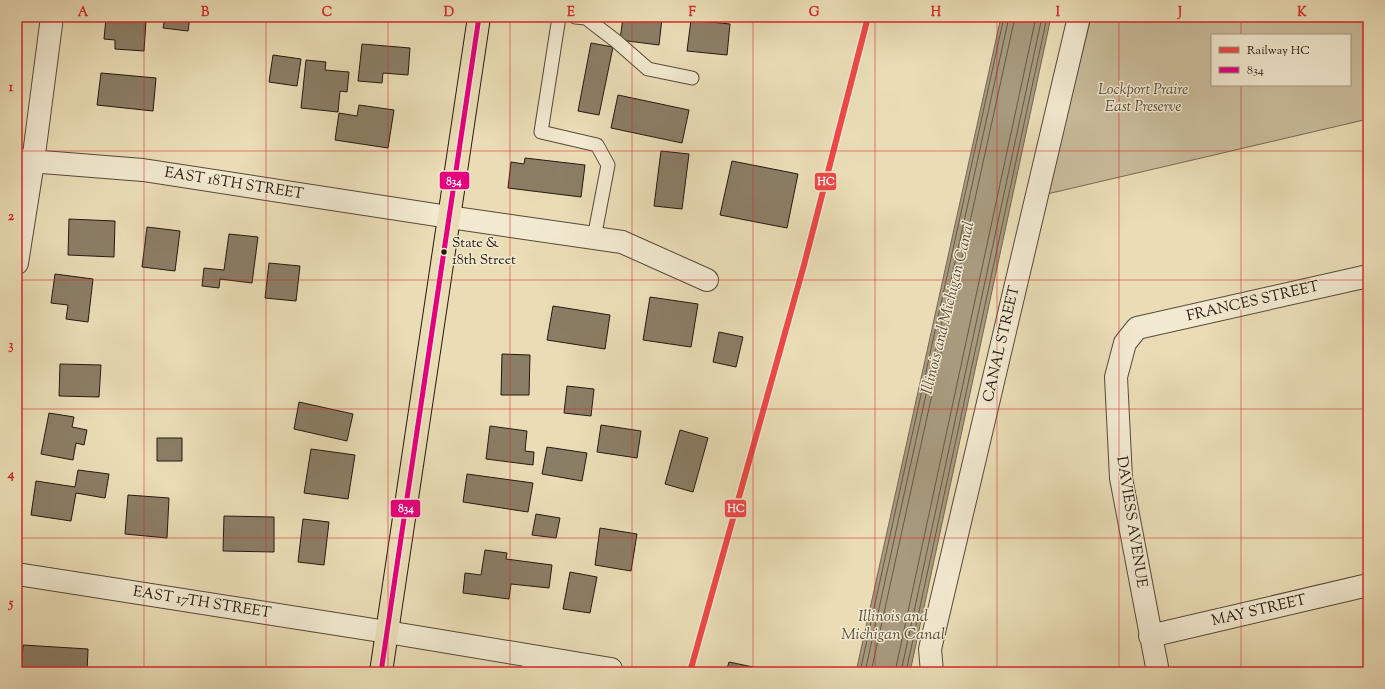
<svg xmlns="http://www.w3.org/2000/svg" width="1385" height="689" font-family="'Sorts Mill Goudy',serif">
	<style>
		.green { fill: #c9bc9a; stroke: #776a54; fill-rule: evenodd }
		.water { fill: #a79a7d; stroke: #736651 }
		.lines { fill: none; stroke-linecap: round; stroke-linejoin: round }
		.shore { stroke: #665946; stroke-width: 1 }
		.building { fill: #8b7e66; stroke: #25180f }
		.service-casing { stroke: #564939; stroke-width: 15 }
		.minor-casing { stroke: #564939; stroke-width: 24 }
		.primary-casing { stroke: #25180f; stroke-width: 24 }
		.service { stroke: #f1e9d0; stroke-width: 13 }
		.minor { stroke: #f1e9d0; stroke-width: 22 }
		.primary { stroke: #eaddb6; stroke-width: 22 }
		.bus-1-casing { stroke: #f1e9d0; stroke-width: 8 }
		.bus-1 { stroke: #e5007d; stroke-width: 5 }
		.rail-1-casing { stroke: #f1e9d0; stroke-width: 9 }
		.rail-1 { stroke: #ee4848; stroke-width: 6 }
		.grid { fill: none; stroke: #d62828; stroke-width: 1; stroke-opacity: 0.55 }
		.bus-dot { fill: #25180f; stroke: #f1e9d0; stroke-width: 1.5 }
		.labels { text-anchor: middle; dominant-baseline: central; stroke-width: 3; stroke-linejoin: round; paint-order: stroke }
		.bus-label { font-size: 14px; fill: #25180f; stroke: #f1e9d0; text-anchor: start }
		.park-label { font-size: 15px; font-style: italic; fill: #564939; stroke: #f1e9d0 }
		.street-label { font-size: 15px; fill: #25180f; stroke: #f1e9d0 }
		.water-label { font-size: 16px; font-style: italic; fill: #594c3b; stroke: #f1e9d0 }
		.line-badge { stroke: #f1e9d0; stroke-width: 1.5 }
		.badge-label { font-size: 11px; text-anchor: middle; font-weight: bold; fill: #fff }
		.neatline { fill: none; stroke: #d62828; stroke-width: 1.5 }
		.grid-label { font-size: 13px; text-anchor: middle; font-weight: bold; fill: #d62828 }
	</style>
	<rect width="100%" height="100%" fill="#eaddb6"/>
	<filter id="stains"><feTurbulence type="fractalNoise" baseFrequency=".005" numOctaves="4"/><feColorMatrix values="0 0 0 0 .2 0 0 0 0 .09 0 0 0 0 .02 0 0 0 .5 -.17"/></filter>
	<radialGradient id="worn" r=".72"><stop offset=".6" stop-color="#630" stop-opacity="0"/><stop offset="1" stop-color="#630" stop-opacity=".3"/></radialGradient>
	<path class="green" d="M 1091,17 L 1368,17 L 1368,119 L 1047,194 ZM 1212,35 L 1350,35 L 1350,85 L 1212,85 Z"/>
	<path class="water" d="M 1001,17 L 1051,17 L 910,672 L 856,672 Z"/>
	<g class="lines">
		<path class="shore" d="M 860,672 L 1004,17
			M 865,672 L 1009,17
			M 871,672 L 1015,17
			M 895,672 L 1036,17
			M 901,672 L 1042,17
			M 906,672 L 1047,17"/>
	</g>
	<path class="building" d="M 165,17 L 190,17 L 188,31 L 163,28 Z
		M 623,17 L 662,18 L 659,45 L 620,40 Z
		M 106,18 L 146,20 L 144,51 L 115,49 L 115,40 L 104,39 Z
		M 691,20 L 730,24 L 727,55 L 687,51 Z
		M 591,43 L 613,47 L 599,115 L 578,111 Z
		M 362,44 L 410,48 L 408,75 L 383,73 L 382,83 L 358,81 Z
		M 273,55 L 301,59 L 297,86 L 269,82 Z
		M 306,60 L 326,62 L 325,70 L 349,72 L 347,92 L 340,91 L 338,112 L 301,108 Z
		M 101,73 L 156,78 L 153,111 L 97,105 Z
		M 618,95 L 689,110 L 682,143 L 611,128 Z
		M 359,105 L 394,110 L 388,148 L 335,140 L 339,113 L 357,116 Z
		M 661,151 L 689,154 L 682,209 L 654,206 Z
		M 525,158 L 585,165 L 581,197 L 508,188 L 511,162 L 524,164 Z
		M 732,161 L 798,174 L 787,228 L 720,215 Z
		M 69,219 L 115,221 L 114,257 L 68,255 Z
		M 147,227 L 180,231 L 175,271 L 142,267 Z
		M 229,234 L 258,237 L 252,283 L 220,279 L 219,288 L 202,286 L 204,268 L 224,270 Z
		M 269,263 L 300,266 L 296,301 L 265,298 Z
		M 55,274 L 93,279 L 88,322 L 66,319 L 68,305 L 51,303 Z
		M 650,297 L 698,304 L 691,347 L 643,340 Z
		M 553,306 L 610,315 L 605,349 L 547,340 Z
		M 719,332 L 743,337 L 736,367 L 713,362 Z
		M 502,354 L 530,355 L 529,395 L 501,395 Z
		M 60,364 L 101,365 L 99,397 L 59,396 Z
		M 567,386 L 594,389 L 591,416 L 564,413 Z
		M 299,402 L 353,414 L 347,441 L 294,429 Z
		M 49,413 L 74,417 L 72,427 L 87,430 L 84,445 L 76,443 L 73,460 L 41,454 Z
		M 601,425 L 641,431 L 637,458 L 597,452 Z
		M 490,426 L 527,431 L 525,451 L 534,452 L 533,465 L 486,459 Z
		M 680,430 L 708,438 L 693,492 L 665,484 Z
		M 157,438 L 182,438 L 182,461 L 157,461 Z
		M 547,447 L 587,453 L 582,481 L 542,474 Z
		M 311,449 L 355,455 L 348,499 L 304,493 Z
		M 78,470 L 109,474 L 105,498 L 76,493 L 71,521 L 31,515 L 36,481 L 75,487 Z
		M 467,474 L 533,483 L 528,512 L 463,502 Z
		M 128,495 L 169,498 L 167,538 L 125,534 Z
		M 536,514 L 560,518 L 556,538 L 532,535 Z
		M 224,516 L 274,517 L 274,552 L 223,551 Z
		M 303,519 L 329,522 L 324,565 L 298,562 Z
		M 600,528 L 637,534 L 631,571 L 595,565 Z
		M 485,550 L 507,553 L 506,559 L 552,565 L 549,588 L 511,584 L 509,599 L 463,593 L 465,573 L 481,575 Z
		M 570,572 L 597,577 L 590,613 L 563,609 Z
		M 23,645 L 88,649 L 87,672 L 21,672 Z
		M 729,662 L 777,672 L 726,672 Z"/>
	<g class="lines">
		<defs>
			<path id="service" d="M 559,17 L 541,132 L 597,145 L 608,165 L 594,238
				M 575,17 L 586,18 L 616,41 L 648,69 L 692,78
				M 528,672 L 531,656"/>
			<path id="minor" d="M 17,160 L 143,170 L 449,217 L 622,242 L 707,280
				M 17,263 L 33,162 L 52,17
				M 17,574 L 387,632 L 611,669
				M 1150,636 L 1368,585
				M 932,672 L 930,649 L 1079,17
				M 1158,672 L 1121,478 L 1116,377 L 1125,343 L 1137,328 L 1368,276"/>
			<path id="primary" d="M 381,672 L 479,17"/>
		</defs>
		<use href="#service" class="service-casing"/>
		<use href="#minor" class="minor-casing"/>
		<use href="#primary" class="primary-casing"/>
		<use href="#service" class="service"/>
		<use href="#minor" class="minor"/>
		<use href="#primary" class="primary"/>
		<defs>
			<path id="bus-1" d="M 381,672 L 479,17"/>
		</defs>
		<use href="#bus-1" class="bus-1-casing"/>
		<use href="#bus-1" class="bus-1"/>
		<defs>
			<path id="rail-1" d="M 690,672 L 804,265 L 868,17"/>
		</defs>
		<use href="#rail-1" class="rail-1-casing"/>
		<use href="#rail-1" class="rail-1"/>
	</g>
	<path class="grid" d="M 144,17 L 144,672M 266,17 L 266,672M 388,17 L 388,672M 510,17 L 510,672M 632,17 L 632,672M 753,17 L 753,672M 875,17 L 875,672M 997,17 L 997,672M 1119,17 L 1119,672M 1241,17 L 1241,35M 1241,85 L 1241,672M 17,151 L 1368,151M 17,280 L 1368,280M 17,409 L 1368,409M 17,538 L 1368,538"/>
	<circle class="bus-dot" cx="444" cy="252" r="3.5"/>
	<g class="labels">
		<g class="bus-label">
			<text x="452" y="244">State &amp;<tspan x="452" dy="17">18th Street</tspan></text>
		</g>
		<g class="park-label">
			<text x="1143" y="90">Lockport Praire<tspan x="1143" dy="17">East Preserve</tspan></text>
		</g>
		<g class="street-label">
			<text transform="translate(234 184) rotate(9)">EAST 18TH STREET</text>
			<text transform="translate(1253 302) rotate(-13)">FRANCES STREET</text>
			<text transform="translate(1002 344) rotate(-77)">CANAL STREET</text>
			<text transform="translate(1131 522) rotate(81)">DAVIESS AVENUE</text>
			<text transform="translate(202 603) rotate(9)">EAST 17TH STREET</text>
			<text transform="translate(1259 611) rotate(-13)">MAY STREET</text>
		</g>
		<g class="water-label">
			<text transform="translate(949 308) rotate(-76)">Illinois and Michigan Canal</text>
			<text x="893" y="617">Illinois and<tspan x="893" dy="18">Michigan Canal</tspan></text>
		</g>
	</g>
	<g class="line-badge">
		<rect x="439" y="171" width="31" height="19" rx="4" fill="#e5007d"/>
		<rect x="814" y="172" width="23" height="19" rx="4" fill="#ee4848"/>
		<rect x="390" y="499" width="31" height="19" rx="4" fill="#e5007d"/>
		<rect x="724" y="499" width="23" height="19" rx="4" fill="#ee4848"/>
	</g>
	<g class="badge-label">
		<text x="454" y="185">834</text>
		<text x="826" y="185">HC</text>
		<text x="406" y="512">834</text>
		<text x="736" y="512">HC</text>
	</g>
	<rect width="1385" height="689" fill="none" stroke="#eaddb6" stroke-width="44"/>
	<rect x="1211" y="34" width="140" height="52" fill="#f1e9d0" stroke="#9f9583"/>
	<rect x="1219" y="47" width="20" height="6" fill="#ee4848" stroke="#9f9583"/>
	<text x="1247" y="54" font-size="12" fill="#25180f">Railway HC</text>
	<rect x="1219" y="67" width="20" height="6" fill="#e5007d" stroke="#9f9583"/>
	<text x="1247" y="74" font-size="12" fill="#25180f">834</text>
	<rect x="22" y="22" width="1341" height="645" class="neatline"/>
	<g class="grid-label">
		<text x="83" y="16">A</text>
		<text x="205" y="16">B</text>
		<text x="327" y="16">C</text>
		<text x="449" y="16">D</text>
		<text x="571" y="16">E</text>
		<text x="692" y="16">F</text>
		<text x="814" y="16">G</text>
		<text x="936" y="16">H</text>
		<text x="1058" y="16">I</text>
		<text x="1180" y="16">J</text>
		<text x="1302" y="16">K</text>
		<text x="11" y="91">1</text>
		<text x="11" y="220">2</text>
		<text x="11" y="349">3</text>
		<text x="11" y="478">4</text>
		<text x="11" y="607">5</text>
	</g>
	<rect width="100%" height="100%" filter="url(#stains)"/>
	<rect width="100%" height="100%" fill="url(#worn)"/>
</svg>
